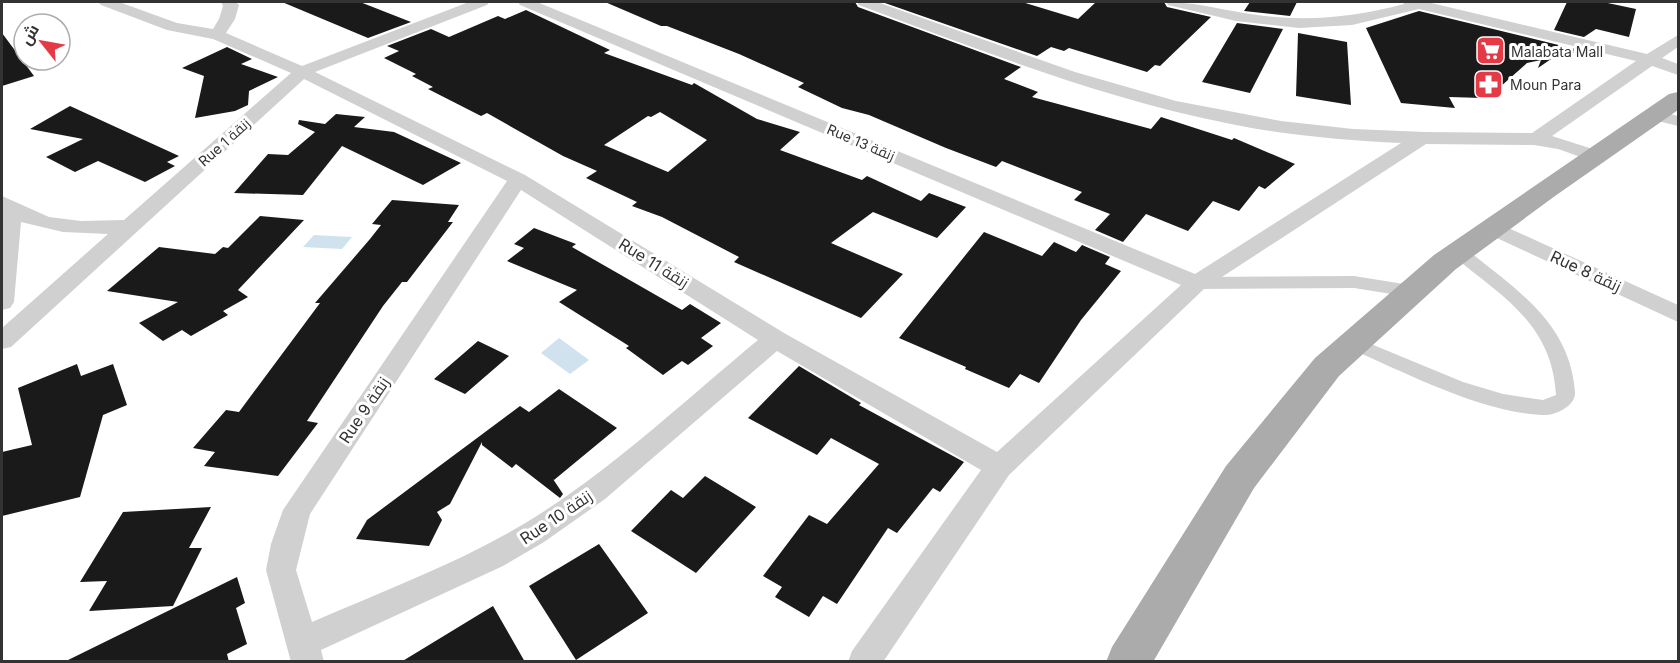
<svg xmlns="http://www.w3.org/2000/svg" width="1680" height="663" font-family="Inter,Cairo,sans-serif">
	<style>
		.water { fill: #cfe2ee }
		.building { fill: #1a1a1a; fill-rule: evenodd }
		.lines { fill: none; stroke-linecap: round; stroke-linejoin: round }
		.pedestrian { fill: #d0d0d0; fill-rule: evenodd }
		.minor { fill: #d0d0d0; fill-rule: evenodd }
		.primary { fill: #ababab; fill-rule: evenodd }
		.labels { text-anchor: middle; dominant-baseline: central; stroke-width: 6; stroke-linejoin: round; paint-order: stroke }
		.far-poi-label { font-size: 14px; fill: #333; stroke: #fff; text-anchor: start }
		.far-street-label { font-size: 14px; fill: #333; stroke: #fff }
		.street-label { font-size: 16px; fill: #333; stroke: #fff }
	</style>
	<rect width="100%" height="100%" fill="#fff"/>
	<path class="water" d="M 314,235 L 352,237 L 342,249 L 303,247 Z
		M 559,338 L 589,360 L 570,374 L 541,353 Z"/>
	<path class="building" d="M 282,2 L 360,2 L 411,22 L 368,38 Z
		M 605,2 L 855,2 L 858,7 L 1021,67 L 1004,79 L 1038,92 L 1032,97 L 1151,129 L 1161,117 L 1232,140 L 1234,138 L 1295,164 L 1265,189 L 1259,186 L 1239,211 L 1213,201 L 1188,231 L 1146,214 L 1123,242 L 1095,230 L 1110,214 L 1074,200 L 1082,192 L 1002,161 L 996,167 L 946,148 L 869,115 L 842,108 L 798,87 L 804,83 L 739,54 L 667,26 L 661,26 Z
		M 882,2 L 1022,2 L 1078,19 L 1096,2 L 1164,2 L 1167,7 L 1211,17 L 1160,66 L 1155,65 L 1147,72 L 1069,48 L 1064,51 L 1051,47 L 1037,56 Z
		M 1250,2 L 1297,2 L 1290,16 L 1244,11 Z
		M 1567,2 L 1603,2 L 1636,9 L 1629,37 L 1596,29 L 1584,37 L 1554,30 Z
		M 526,10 L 610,50 L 604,53 L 692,85 L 694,83 L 757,119 L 800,132 L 780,150 L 862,180 L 867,176 L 921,201 L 929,193 L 966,207 L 937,238 L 873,212 L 831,243 L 903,274 L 861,318 L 734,262 L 739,257 L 662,217 L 632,206 L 637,202 L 586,178 L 597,171 L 563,156 L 487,113 L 481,116 L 428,89 L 433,87 L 412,76 L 416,74 L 384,58 L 399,51 L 387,46 L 431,29 L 449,37 L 498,16 L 505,19 ZM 660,112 L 707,140 L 668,172 L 604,145 L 648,116 L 651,117 Z
		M 1419,11 L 1583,51 L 1554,57 L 1538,68 L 1541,60 L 1527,63 L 1491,95 L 1483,98 L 1449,97 L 1455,108 L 1401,103 L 1366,28 Z
		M 1237,23 L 1283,29 L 1250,93 L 1202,82 Z
		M 2,33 L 34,76 L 2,86 Z
		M 1298,33 L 1347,42 L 1351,105 L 1296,96 Z
		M 227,47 L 252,59 L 241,64 L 278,77 L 249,91 L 248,105 L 235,111 L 195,118 L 204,76 L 182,68 Z
		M 70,106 L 179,156 L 167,162 L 175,166 L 145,182 L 98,161 L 75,172 L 46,157 L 83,139 L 30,129 Z
		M 336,114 L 365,117 L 354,127 L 394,132 L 461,163 L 423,185 L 342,146 L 303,195 L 234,193 L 268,154 L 288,155 L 315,132 L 298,124 L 299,120 L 325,124 Z
		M 392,200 L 459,205 L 448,222 L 453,222 L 407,282 L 402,282 L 383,306 L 307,421 L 318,423 L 278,476 L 204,466 L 215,452 L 193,448 L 226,410 L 239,412 L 320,303 L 315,303 L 370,239 L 381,225 L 372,224 Z
		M 260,216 L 304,220 L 238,290 L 248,297 L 223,311 L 228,315 L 191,336 L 182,330 L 163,341 L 139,323 L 178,302 L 107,291 L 159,247 L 215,254 L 223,247 L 228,248 Z
		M 534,228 L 576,244 L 572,247 L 682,310 L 690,304 L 721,323 L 701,338 L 713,346 L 688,365 L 682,361 L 663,375 L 626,348 L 629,346 L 559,302 L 577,290 L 507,261 L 524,248 L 514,244 Z
		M 984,232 L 1042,256 L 1054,242 L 1076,252 L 1082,245 L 1110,257 L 1105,264 L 1121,271 L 1081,320 L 1039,383 L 1020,374 L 1009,388 L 965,369 L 966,367 L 899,338 Z
		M 478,341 L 509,356 L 465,394 L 434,379 Z
		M 77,364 L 81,376 L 113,364 L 127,405 L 103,415 L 80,497 L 2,516 L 2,452 L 32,445 L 18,388 Z
		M 799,366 L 861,403 L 859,405 L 964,462 L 940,492 L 933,488 L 897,533 L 888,528 L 837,604 L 823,596 L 809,617 L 775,597 L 782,587 L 763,576 L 809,515 L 827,524 L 879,464 L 831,438 L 817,455 L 748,418 Z
		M 559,389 L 617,428 L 554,480 L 553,479 L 563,494 L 560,498 L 516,464 L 512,468 L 482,445 L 482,442 L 450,504 L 437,512 L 442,520 L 429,546 L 356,539 L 367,520 L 520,406 L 529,412 Z
		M 705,476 L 756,507 L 696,573 L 631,531 L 671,490 L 683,498 Z
		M 211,507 L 189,548 L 202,548 L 173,606 L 89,611 L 107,581 L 80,582 L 123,512 Z
		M 599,544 L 648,613 L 576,660 L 529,586 Z
		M 237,577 L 245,603 L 236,608 L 247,644 L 227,654 L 229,662 L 64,662 Z
		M 493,606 L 525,662 L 401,662 Z"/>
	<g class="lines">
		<path class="pedestrian" d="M 1459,247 L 1465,248 C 1515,289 1570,322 1575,392 C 1576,406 1555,416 1542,415 C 1479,412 1405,372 1348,348 L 1345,343 L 1348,338 L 1354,337 L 1463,382 L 1503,394 L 1543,400 L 1556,395 C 1552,324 1503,297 1453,256 L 1451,252 L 1453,248 Z
			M 1354,276 L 1410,285 L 1416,287 L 1419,291 L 1416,295 L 1410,297 L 1354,288 L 1197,289 L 1191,287 L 1188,283 L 1191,279 L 1197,277 Z"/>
		<path class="minor" d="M 98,2 L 119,2 L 177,23 L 213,29 L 219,19 L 223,6 L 221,2 L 236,2 L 239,5 L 235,19 L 226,33 L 302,66 L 469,2 L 489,2 L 487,5 L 315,72 L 525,175 L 784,333 L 997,452 L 1181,285 L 520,5 L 518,2 L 537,2 L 1195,274 L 1401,143 C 1343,140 1283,135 1226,123 C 1099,97 979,50 859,5 L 857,2 L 877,2 L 1075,72 L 1176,101 L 1281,121 L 1353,129 L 1425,132 L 1532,133 L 1636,61 L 1419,9 L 1352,25 L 1299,28 L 1236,21 L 1168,5 L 1166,2 C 1197,2 1226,11 1257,15 C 1308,22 1355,17 1404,4 L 1403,2 L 1427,2 L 1647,54 L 1678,35 L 1678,47 L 1662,58 L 1678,64 L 1678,75 L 1652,66 L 1552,136 L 1602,152 L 1605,156 L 1602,160 L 1595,162 L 1558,149 L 1534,145 L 1426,144 L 1205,288 L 1009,475 L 883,662 L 848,662 L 852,651 L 981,470 L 777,351 L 605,499 L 544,542 L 503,566 L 321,650 L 324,662 L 291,662 L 266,570 L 271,544 L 283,510 L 507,181 L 304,79 L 11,347 L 2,349 L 2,328 L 108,234 L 63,232 L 21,222 L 14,302 L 10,308 L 2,310 L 2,196 L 49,217 L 81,221 L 124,220 L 291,73 L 213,39 L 167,30 L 101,5 ZM 521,190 L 758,340 C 683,402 606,475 522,525 C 456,564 383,591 312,622 L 296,570 L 310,514 Z
			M 1656,110 L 1678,116 L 1678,126 L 1650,119 L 1647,115 L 1650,111 Z
			M 1493,221 L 1678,305 L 1678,322 L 1486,233 L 1482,228 L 1486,223 Z"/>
		<path class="primary" d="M 1678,92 L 1678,110 L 1555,196 L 1456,269 L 1339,376 L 1254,488 L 1153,662 L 1106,662 L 1112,647 L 1226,466 L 1315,358 L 1434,255 L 1669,94 Z"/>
	</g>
	<defs>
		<symbol id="supermarket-square" viewBox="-11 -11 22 22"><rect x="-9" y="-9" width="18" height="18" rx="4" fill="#e63946" stroke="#fff"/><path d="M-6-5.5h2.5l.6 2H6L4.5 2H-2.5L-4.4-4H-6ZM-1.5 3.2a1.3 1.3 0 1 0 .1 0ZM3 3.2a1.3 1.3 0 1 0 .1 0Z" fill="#fff"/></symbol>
		<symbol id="pharmacy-square" viewBox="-11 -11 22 22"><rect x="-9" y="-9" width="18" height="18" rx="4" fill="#e63946" stroke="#fff"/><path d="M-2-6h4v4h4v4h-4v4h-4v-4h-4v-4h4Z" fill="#fff"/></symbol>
	</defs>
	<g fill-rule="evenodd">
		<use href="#supermarket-square" x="1474" y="34" width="33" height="33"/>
		<use href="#pharmacy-square" x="1472" y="68" width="33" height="33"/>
	</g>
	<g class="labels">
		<g class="far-poi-label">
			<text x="1511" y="51">Malabata Mall</text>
			<text x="1510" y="84">Moun Para</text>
		</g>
		<g class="far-street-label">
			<text transform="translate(224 142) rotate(-42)">Rue 1 زنقة</text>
			<text transform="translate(861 142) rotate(23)">Rue 13 زنقة</text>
		</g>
		<g class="street-label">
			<text transform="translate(654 263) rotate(32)">Rue 11 زنقة</text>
			<text transform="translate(1586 271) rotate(25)">Rue 8 زنقة</text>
			<text transform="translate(364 410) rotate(-56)">Rue 9 زنقة</text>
			<text transform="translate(556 517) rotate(-34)">Rue 10 زنقة</text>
		</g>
	</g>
	<rect width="1680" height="663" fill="none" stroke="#333333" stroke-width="6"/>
	<g transform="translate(42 42) rotate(301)"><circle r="28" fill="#ffffff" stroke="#adadad" stroke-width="1.5"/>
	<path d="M0-4.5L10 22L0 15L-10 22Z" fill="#e63946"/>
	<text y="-9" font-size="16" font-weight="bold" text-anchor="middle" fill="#333333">ش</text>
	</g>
</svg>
